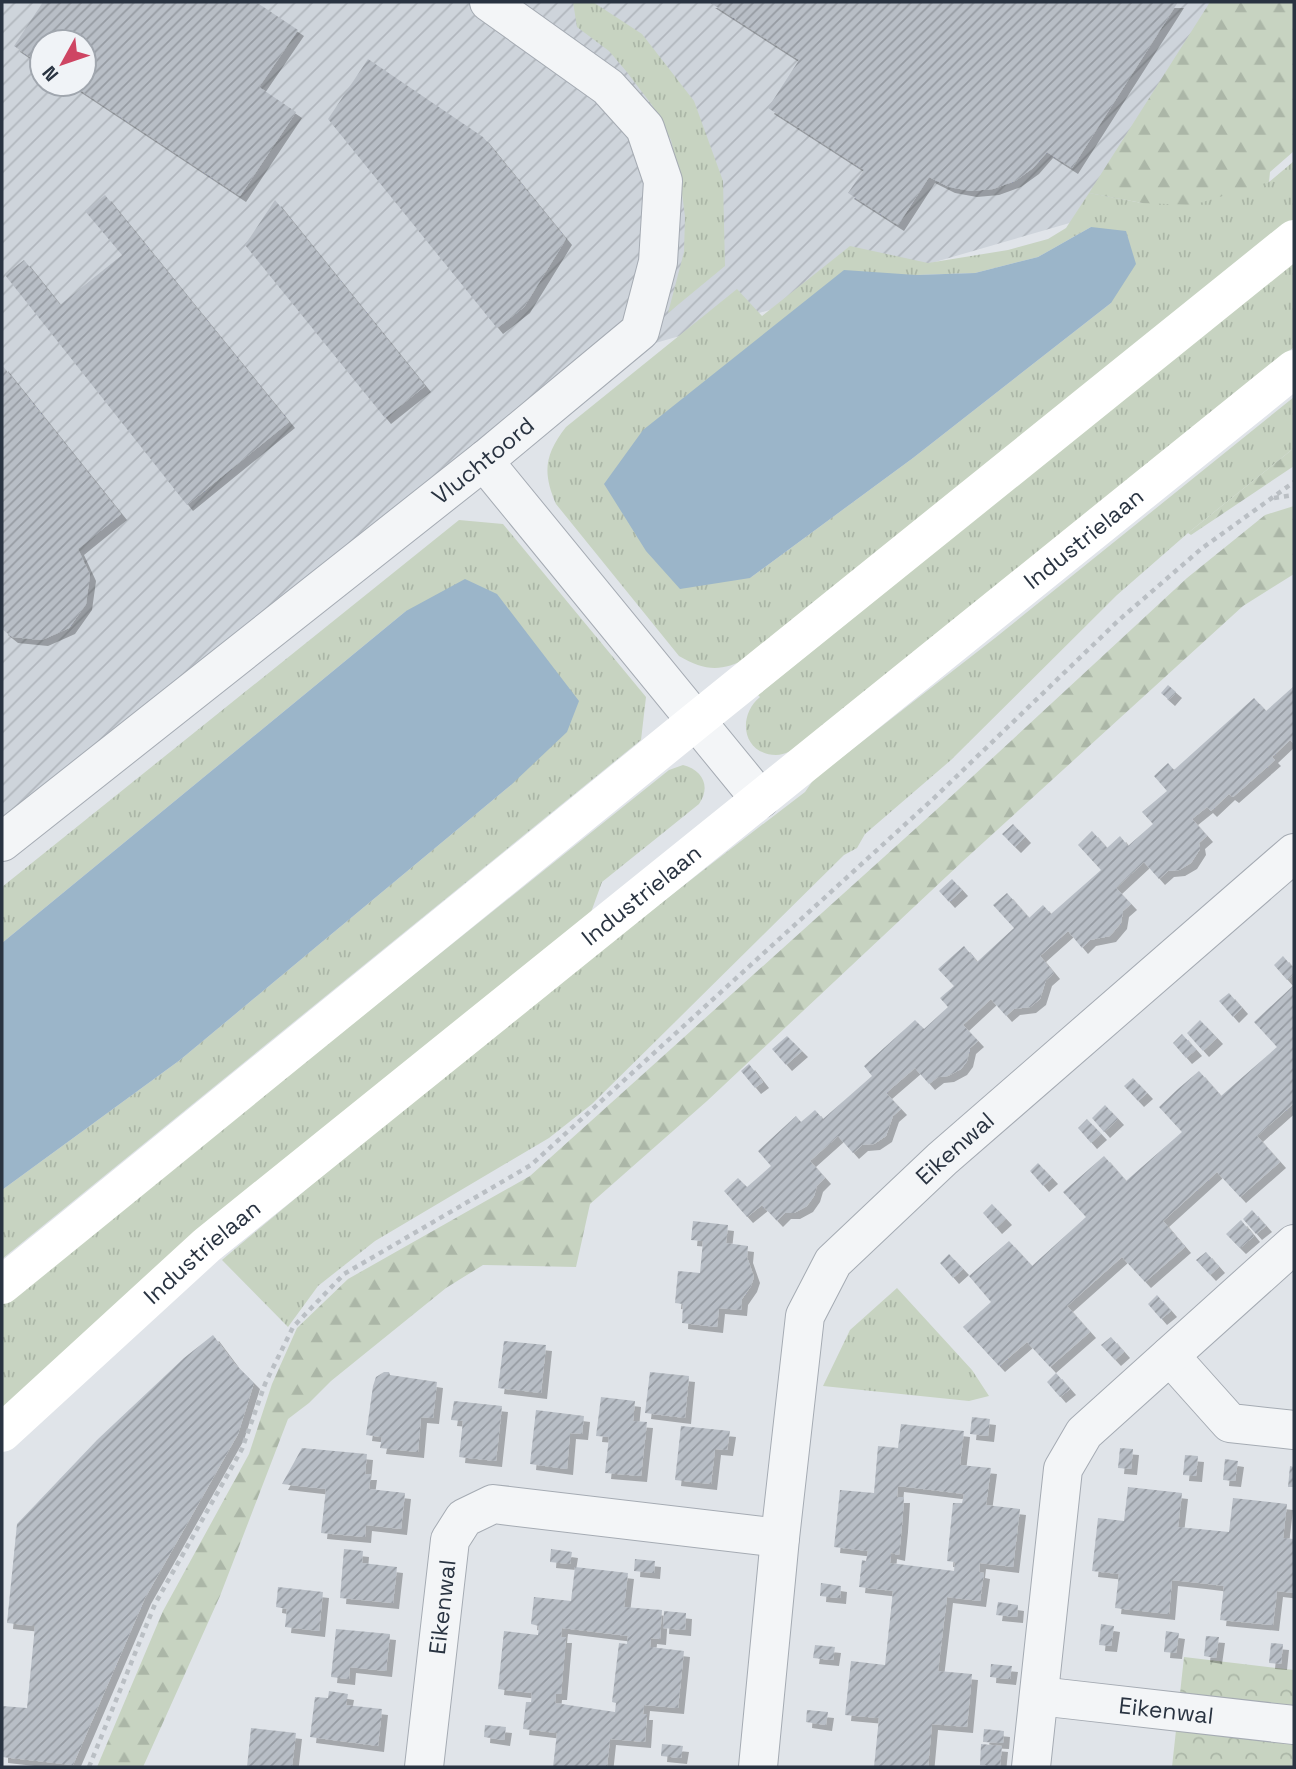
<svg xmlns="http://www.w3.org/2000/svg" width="1296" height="1769" font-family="'Space Grotesk',sans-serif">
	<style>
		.industrial { fill: url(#industrial-furrows); fill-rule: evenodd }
		.grass { fill: url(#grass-tufts); fill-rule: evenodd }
		.forest { fill: url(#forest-firs) }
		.park { fill: url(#park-crowns) }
		.water { fill: #9bb5c9 }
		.building { fill: url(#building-hatch); fill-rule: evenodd; filter: url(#shadow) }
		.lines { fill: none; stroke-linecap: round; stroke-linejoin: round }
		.minor-casing { stroke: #a5abb3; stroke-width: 40 }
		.path { stroke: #babfc4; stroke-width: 4.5; stroke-dasharray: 5 5; stroke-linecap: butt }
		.minor { stroke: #f3f5f7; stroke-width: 38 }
		.secondary { stroke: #fff; stroke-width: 38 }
		.labels { text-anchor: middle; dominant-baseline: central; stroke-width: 5; stroke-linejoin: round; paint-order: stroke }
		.street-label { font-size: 23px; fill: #293341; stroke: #f0f3f7 }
	</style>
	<defs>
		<pattern id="industrial-furrows" width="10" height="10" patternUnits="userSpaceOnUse" patternTransform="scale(1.75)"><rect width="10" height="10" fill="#ced4db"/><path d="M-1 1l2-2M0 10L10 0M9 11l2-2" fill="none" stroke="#b1b6bd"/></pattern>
		<pattern id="grass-tufts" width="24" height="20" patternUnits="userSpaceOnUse" patternTransform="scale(1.75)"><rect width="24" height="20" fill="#c7d3c1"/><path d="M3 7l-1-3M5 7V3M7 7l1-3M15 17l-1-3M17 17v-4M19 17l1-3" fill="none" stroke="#abb6a7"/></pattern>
		<pattern id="forest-firs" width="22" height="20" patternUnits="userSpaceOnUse" patternTransform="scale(1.75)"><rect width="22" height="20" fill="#c7d3c1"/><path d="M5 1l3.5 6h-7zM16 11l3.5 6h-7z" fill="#abb6a7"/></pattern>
		<pattern id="park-crowns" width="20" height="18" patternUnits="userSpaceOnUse" patternTransform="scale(1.75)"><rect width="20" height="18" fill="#c7d3c1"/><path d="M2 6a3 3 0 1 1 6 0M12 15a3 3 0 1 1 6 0" fill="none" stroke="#abb6a7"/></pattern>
		<pattern id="building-hatch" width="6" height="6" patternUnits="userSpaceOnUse" patternTransform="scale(1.75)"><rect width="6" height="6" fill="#b8bec6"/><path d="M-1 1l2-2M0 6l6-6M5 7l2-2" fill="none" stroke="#969ba2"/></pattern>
		<filter id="shadow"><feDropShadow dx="6" dy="6" stdDeviation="0" flood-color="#0004"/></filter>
	</defs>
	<rect width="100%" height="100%" fill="#e0e4e9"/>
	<path class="industrial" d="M 2,2 L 1252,2 L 1118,209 L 652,344 L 2,855 ZM 42,42 L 84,42 L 84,84 L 42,84 Z"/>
	<path class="grass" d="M 573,2 L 593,2 L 642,34 L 694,101 L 723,181 L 725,266 L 668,313 L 684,252 L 685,217 L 680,177 L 671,140 L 652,105 L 626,71 L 609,51 L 577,27 Z
		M 1294,161 L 1294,219 L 748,658 C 721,672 705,671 679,656 L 556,504 C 542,472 545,454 566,427 L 737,289 L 762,316 L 850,246 L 928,263 L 1008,250 L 1048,239 L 1066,228 L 1089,193 L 1142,203 L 1269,182 ZM 1091,227 L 1111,303 L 913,458 L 750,578 L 916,275 L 975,273 L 1038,257 Z
		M 1294,261 L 1294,347 L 802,745 C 794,749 785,755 776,755 C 742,754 737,716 760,697 L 758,695 Z
		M 1294,397 L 1294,448 L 1188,533 L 1117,595 L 951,760 L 865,834 L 857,848 L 844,855 L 592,1104 L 549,1138 L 375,1241 L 318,1286 L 288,1327 L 222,1260 C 412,1099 607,943 805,792 L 814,779 L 995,638 Z
		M 459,520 L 503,524 L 646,697 L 641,740 L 2,1259 L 2,1190 L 180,1060 L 511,785 L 406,611 L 2,943 L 2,887 Z
		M 683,765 C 703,770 711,787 699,804 L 602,882 L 590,915 C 390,1076 184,1231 2,1411 L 2,1305 L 669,770 Z
		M 897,1288 L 972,1370 L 989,1396 L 969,1401 L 823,1386 L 850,1330 Z"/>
	<path class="forest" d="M 1210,2 L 1294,2 L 1294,151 L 1270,172 L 1269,182 L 1193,205 L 1142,203 L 1089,193 Z
		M 1294,448 L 1294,466 L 1191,535 L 1188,533 Z
		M 1294,506 L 1294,574 L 1243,606 L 963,861 L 707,1101 L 590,1204 L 576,1267 L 483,1265 L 446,1288 L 331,1381 L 309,1403 L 288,1419 L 220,1596 L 143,1767 L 97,1767 L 163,1611 L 249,1454 L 272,1384 L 297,1328 L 348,1279 L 530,1176 L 945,802 L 1187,578 L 1265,515 Z"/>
	<path class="park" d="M 1184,1657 L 1294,1670 L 1294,1767 L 1172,1767 Z"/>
	<path class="water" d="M 1091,227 L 1126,231 L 1136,264 L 1111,303 L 913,458 L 750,578 L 680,589 L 646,551 L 604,484 L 643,430 L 844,270 L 916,275 L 975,273 L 1038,257 Z
		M 465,579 L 497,594 L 579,701 L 567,732 L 511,785 L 180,1060 L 2,1190 L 2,943 L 406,611 Z"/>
	<path class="building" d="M 43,2 L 256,2 L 298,30 L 259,87 L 296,112 L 240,196 L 71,84 L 84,84 L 84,42 L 42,42 L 42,65 L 14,46 Z
		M 709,2 L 1178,2 L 1072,168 L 1047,152 L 1033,168 L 1015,181 L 993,189 L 971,191 L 949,187 L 929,177 L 898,225 L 848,193 L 864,170 L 768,108 L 799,60 Z
		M 368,59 L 483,137 L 566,239 L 524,307 L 497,328 L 328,119 Z
		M 105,195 L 289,422 L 187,505 L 5,275 L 24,260 L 60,305 L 122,255 L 85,211 Z
		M 275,200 L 425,386 L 385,418 L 245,245 Z
		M 2,365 L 121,514 L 78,549 L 90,575 L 86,604 L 69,628 L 42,640 L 12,637 L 2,629 Z
		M 1168,685 L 1176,692 L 1169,700 L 1161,693 Z
		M 1294,686 L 1294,744 L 1290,740 L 1272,757 L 1275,760 L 1233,797 L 1229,794 L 1211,811 L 1207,807 L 1192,819 L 1207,836 L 1199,843 L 1200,849 L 1191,863 L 1179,870 L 1168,871 L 1159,879 L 1144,862 L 1116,888 L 1131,904 L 1123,911 L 1121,923 L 1110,936 L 1090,940 L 1082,948 L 1068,931 L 1040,956 L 1054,973 L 1046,980 L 1040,999 L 1030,1007 L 1014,1009 L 1006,1016 L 991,999 L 963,1025 L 978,1041 L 970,1048 L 967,1061 L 961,1069 L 948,1076 L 938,1077 L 929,1084 L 915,1068 L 886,1093 L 901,1109 L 893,1116 L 886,1136 L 874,1144 L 862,1145 L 853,1153 L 838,1136 L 810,1161 L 825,1178 L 817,1186 L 814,1196 L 807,1206 L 794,1213 L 785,1213 L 777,1221 L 762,1205 L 747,1217 L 724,1191 L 738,1178 L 747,1187 L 771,1166 L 758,1151 L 796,1116 L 801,1122 L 815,1110 L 823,1119 L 872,1076 L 864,1066 L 915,1020 L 924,1029 L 948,1007 L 940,998 L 954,986 L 938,969 L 964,946 L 977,962 L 1014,928 L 993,905 L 1007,893 L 1029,918 L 1043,905 L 1051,914 L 1101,870 L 1078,845 L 1092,831 L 1107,848 L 1120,836 L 1128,846 L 1153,824 L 1142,812 L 1167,791 L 1154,776 L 1168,763 L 1174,770 L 1254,698 L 1266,711 Z
		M 1013,824 L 1025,837 L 1015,847 L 1002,834 Z
		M 952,879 L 962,890 L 949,902 L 939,891 Z
		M 1283,956 L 1294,969 L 1294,974 L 1287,980 L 1274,965 Z
		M 1294,985 L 1294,1103 L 1257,1136 L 1280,1162 L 1240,1197 L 1217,1172 L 1163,1221 L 1185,1247 L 1145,1282 L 1122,1257 L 1094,1282 L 1067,1306 L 1090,1332 L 1050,1367 L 1027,1342 L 999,1366 L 963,1327 L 991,1302 L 969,1276 L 1009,1241 L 1032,1266 L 1086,1217 L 1063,1192 L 1104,1156 L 1126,1181 L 1182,1132 L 1159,1107 L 1178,1089 L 1199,1071 L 1221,1096 L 1277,1047 L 1254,1022 Z
		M 1229,993 L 1242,1008 L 1233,1017 L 1219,1001 Z
		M 1200,1020 L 1217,1038 L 1203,1051 L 1187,1033 Z
		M 1182,1034 L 1196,1050 L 1186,1058 L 1173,1043 Z
		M 787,1036 L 802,1051 L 786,1065 L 772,1049 Z
		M 749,1064 L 763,1082 L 755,1088 L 741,1071 Z
		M 1133,1078 L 1147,1093 L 1138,1101 L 1124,1086 Z
		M 1105,1105 L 1118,1119 L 1104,1132 L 1092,1118 Z
		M 1087,1119 L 1101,1134 L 1091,1143 L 1078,1128 Z
		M 1038,1163 L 1052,1178 L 1043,1186 L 1030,1171 Z
		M 992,1204 L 1006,1219 L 996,1228 L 983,1213 Z
		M 1252,1210 L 1266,1226 L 1256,1234 L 1243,1219 Z
		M 1241,1220 L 1254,1236 L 1240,1248 L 1226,1234 Z
		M 693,1221 L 728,1225 L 726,1243 L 748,1246 L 747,1257 L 754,1277 L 751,1286 L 742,1299 L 741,1310 L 719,1308 L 717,1327 L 682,1323 L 683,1304 L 675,1303 L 678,1271 L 700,1273 L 703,1241 L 691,1240 Z
		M 1206,1252 L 1219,1267 L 1210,1275 L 1196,1260 Z
		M 949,1254 L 963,1269 L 953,1278 L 940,1263 Z
		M 1157,1295 L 1171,1311 L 1161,1319 L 1148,1304 Z
		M 213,1335 L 234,1363 L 254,1383 L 238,1434 L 145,1598 L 73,1765 L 2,1757 L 2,1706 L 27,1708 L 35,1626 L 7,1623 L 17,1524 L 97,1440 L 184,1358 Z
		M 1111,1337 L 1124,1352 L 1115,1360 L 1101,1345 Z
		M 504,1341 L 546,1345 L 541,1393 L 498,1388 Z
		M 384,1372 L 389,1372 L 390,1375 L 437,1382 L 433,1418 L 421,1417 L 418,1452 L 380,1448 L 382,1437 L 366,1435 L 373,1386 L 376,1377 Z
		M 650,1372 L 689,1376 L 685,1418 L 645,1413 Z
		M 1056,1373 L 1070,1389 L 1060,1397 L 1047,1382 Z
		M 601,1397 L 635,1401 L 633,1421 L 647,1422 L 641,1476 L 605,1473 L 609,1437 L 596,1436 Z
		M 454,1401 L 502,1406 L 496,1461 L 459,1457 L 463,1421 L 451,1420 Z
		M 536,1410 L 584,1416 L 582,1434 L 570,1433 L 567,1469 L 530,1464 Z
		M 972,1417 L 990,1419 L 988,1436 L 970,1434 Z
		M 901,1424 L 964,1431 L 960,1465 L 991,1468 L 986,1505 L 1020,1509 L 1013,1567 L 980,1563 L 979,1572 L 984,1573 L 980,1601 L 947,1597 L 938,1671 L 972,1674 L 967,1727 L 932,1724 L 928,1767 L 874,1767 L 879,1718 L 845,1715 L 851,1661 L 885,1665 L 893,1591 L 859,1587 L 862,1560 L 866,1561 L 868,1551 L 834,1547 L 840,1490 L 874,1493 L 878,1446 L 898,1448 ZM 898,1486 L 964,1494 L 962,1503 L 953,1503 L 947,1561 L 955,1562 L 954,1571 L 890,1563 L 891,1553 L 899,1555 L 902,1526 L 904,1497 L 897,1497 Z
		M 681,1426 L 730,1431 L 727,1450 L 715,1449 L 711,1484 L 675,1480 Z
		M 302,1448 L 367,1454 L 365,1474 L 371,1474 L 369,1489 L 405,1493 L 401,1529 L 366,1525 L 365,1537 L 321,1533 L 326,1489 L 282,1484 Z
		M 1120,1448 L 1133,1449 L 1131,1469 L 1118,1468 Z
		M 1185,1455 L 1198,1456 L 1196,1476 L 1183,1475 Z
		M 1225,1459 L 1238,1461 L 1235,1481 L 1223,1480 Z
		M 1290,1466 L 1294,1467 L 1294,1487 L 1288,1487 Z
		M 1128,1487 L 1182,1493 L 1178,1527 L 1229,1532 L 1233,1498 L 1287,1504 L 1283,1538 L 1294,1539 L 1294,1593 L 1277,1591 L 1273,1625 L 1220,1620 L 1224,1586 L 1200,1583 L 1172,1580 L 1169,1614 L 1115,1608 L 1119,1574 L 1092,1571 L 1095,1545 L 1098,1518 L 1124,1521 Z
		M 344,1549 L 363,1551 L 362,1563 L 397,1567 L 393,1603 L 340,1598 Z
		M 551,1549 L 572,1552 L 570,1564 L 550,1562 Z
		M 635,1559 L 655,1561 L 654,1573 L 634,1571 Z
		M 575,1567 L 628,1573 L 624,1607 L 662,1610 L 660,1639 L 651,1638 L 650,1647 L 684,1651 L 678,1708 L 644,1705 L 643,1714 L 647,1714 L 645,1742 L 610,1739 L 607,1767 L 553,1767 L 557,1733 L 523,1729 L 526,1702 L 531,1702 L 532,1693 L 498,1689 L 504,1631 L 538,1635 L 539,1626 L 531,1624 L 534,1597 L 571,1601 ZM 562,1628 L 628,1636 L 627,1644 L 619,1643 L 612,1702 L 616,1703 L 615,1712 L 555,1703 L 556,1694 L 561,1694 L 566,1637 L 561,1637 Z
		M 821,1583 L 841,1586 L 840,1598 L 820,1596 Z
		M 278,1587 L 323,1592 L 319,1631 L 285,1627 L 287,1609 L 276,1607 Z
		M 998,1602 L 1018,1605 L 1017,1617 L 996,1615 Z
		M 664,1611 L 686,1613 L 685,1630 L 663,1628 Z
		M 1101,1624 L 1114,1626 L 1111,1646 L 1099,1645 Z
		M 336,1629 L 390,1634 L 386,1671 L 350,1667 L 349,1679 L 331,1677 Z
		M 1166,1631 L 1179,1633 L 1176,1653 L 1164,1652 Z
		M 1206,1636 L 1219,1637 L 1216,1658 L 1204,1656 Z
		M 1271,1643 L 1283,1644 L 1281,1664 L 1269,1663 Z
		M 815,1645 L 835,1647 L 833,1660 L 813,1658 Z
		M 991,1664 L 1012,1666 L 1010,1679 L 990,1677 Z
		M 329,1691 L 348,1694 L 346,1705 L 382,1709 L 378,1746 L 310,1737 L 315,1697 L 328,1698 Z
		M 807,1710 L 828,1712 L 826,1725 L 806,1722 Z
		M 485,1725 L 506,1727 L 504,1740 L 484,1737 Z
		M 251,1728 L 296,1733 L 292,1767 L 247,1767 Z
		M 984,1729 L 1004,1731 L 1003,1743 L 983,1742 Z
		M 662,1744 L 683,1746 L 681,1758 L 661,1756 Z
		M 981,1744 L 1002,1746 L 1000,1766 L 980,1765 Z"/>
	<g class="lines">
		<defs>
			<g id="minor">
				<path d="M 486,459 L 491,470 L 760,799"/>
				<path id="s1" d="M 2,842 L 486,459 L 640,331 L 658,262 L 663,181 L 645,128 L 608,87 L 489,2"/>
				<path d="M 1170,1356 L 1230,1423 L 1294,1430"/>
				<path id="s2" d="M 1039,1696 L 1294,1725"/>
				<path id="s3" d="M 424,1767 L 450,1540 L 464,1518 L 493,1504 L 780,1538"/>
				<path id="s4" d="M 758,1767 L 780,1538 L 805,1316 L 833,1262 L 942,1159 L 1294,853"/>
				<path d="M 1031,1767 L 1063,1469 L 1084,1433 L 1294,1244"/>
			</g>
		</defs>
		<use href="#minor" class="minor-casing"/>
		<path class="path" d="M 1274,498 L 1294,495
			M 89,1767 L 155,1604 L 242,1449 L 265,1384 L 293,1327 L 344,1274 L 531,1165 L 933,799 L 1119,620 L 1201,549 L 1294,482"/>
		<use href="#minor" class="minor"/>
		<g class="secondary">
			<path d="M 2,1285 L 697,720 L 1294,239"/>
			<path id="s5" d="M 2,1433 L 207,1245 L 1294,369"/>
		</g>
	</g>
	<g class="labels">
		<g class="street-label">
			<text stroke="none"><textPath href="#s1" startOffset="614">Vluchtoord</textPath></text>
			<text stroke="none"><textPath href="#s5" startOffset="1404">Industrielaan</textPath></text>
			<text stroke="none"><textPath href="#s5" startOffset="836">Industrielaan</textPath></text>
			<text stroke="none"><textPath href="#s4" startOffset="681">Eikenwal</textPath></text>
			<text stroke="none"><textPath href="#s5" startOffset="270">Industrielaan</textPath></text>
			<text stroke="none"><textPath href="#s3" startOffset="161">Eikenwal</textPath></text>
			<text stroke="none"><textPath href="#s2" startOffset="128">Eikenwal</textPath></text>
		</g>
	</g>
	<rect width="1296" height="1769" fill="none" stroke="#293341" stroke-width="7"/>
	<g transform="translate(63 63) rotate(230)"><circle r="33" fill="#f0f3f7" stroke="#a0a6ae" stroke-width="2"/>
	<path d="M0-5L12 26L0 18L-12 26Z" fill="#ce4563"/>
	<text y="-10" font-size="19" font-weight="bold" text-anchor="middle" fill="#293341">N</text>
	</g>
</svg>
